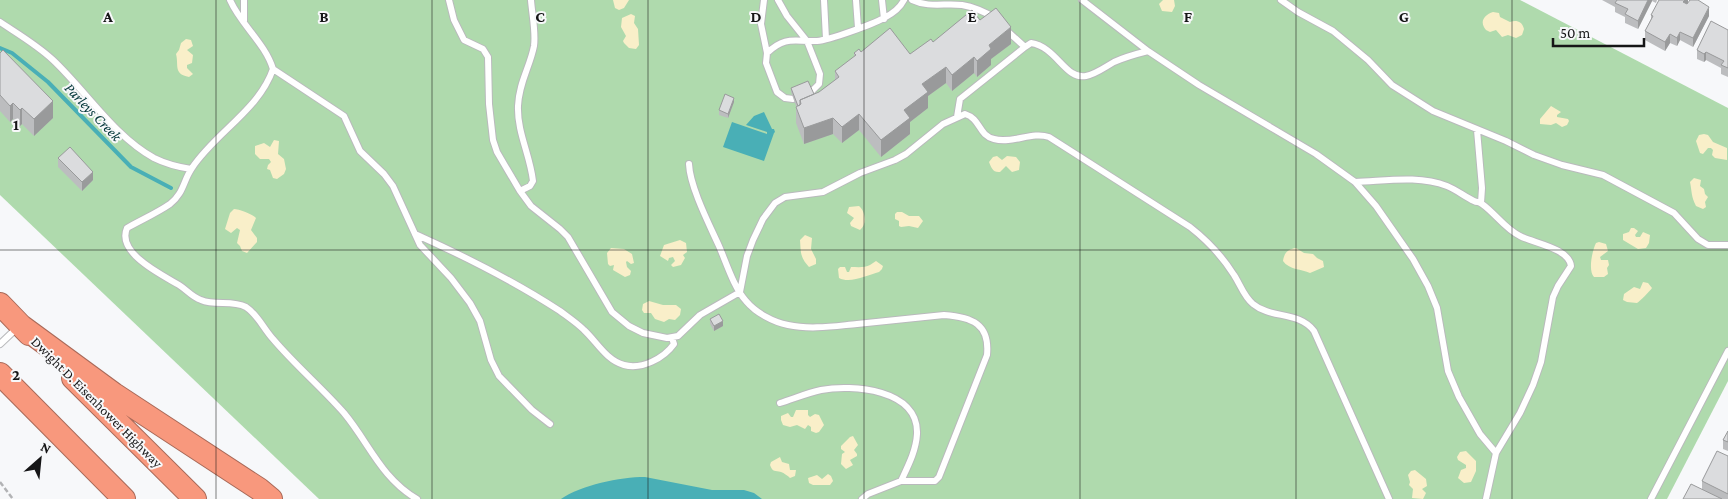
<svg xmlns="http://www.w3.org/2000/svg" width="1728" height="499" font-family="'Crimson Pro',serif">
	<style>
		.green { fill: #afdaad }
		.sand { fill: #f9efc9 }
		.water { fill: #49afb6 }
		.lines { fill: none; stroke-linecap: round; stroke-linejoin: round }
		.stream { stroke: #49afb6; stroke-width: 4 }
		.lane-casing { stroke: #b9babc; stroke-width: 8 }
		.highway-casing { stroke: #a96a59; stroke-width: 24 }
		.path { stroke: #b2b3b5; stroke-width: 2.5; stroke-dasharray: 5 2.5; stroke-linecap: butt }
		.lane { stroke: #fff; stroke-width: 6 }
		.highway { stroke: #f8987d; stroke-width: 22 }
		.wall { fill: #bcbdbf }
		.shaded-wall { fill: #999a9b }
		.building { fill: #dbdcde; stroke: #999a9b }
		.grid { fill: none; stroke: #161617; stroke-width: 1; stroke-opacity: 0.55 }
		.labels { text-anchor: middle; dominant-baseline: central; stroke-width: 4; stroke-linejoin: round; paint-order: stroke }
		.street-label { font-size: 14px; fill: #161617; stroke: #f7f8fa }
		.water-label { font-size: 15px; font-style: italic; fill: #05383b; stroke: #f7f8fa }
		.grid-label { font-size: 16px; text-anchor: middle; font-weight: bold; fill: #161617; stroke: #f7f8fa; stroke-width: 4; stroke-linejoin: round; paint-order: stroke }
	</style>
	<rect width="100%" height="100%" fill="#f7f8fa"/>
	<path class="green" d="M 0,0 L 1520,0 L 1728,108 L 1728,381 L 1667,499 L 319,499 L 0,195 Z"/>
	<path class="sand" d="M 613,0 L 629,0 L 624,8 L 619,10 L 615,8 Z
		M 1163,0 L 1174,0 L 1175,6 L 1172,12 L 1162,11 L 1159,4 Z
		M 1493,12 L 1499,13 L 1500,17 L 1510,22 C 1516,20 1522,21 1524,29 L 1522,35 L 1516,38 L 1508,35 L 1502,37 L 1496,30 L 1490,32 L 1486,30 C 1479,22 1484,15 1493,12 Z
		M 631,14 L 635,16 L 634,23 L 638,29 L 639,45 L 636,49 L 629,48 L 624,43 L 623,41 L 626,36 L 621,27 L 622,18 Z
		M 186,39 L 191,40 L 193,46 L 187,50 L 193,55 L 192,63 L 187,65 L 187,68 L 193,74 L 189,77 C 173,74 179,65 176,54 L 179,50 L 181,43 Z
		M 1551,106 L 1561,112 L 1557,115 L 1557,117 L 1568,119 L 1569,121 L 1567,125 L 1562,127 L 1556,123 L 1551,125 L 1540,124 L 1540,119 Z
		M 1704,134 L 1708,135 L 1713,142 L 1727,148 L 1727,160 L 1715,158 L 1712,155 L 1713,150 L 1711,148 L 1708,148 L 1703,154 L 1700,153 L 1696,141 L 1699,135 Z
		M 274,140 L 279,141 L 278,154 L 284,159 L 286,169 L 284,174 L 277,179 L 273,178 L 270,170 L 267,169 L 268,165 L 271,162 L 269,159 L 260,159 L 255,154 L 255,146 L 264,143 L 270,147 Z
		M 997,156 L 1002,160 L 1007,156 L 1016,157 L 1020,162 L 1019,170 L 1012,172 L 1006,166 L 1000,172 C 993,173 991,167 989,162 L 993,157 Z
		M 1694,178 L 1701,180 L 1700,186 L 1704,189 L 1705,194 L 1708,197 L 1705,202 L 1706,207 L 1703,209 L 1696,206 C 1691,196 1692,192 1690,182 Z
		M 859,206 C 866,212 867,225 860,230 L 851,226 L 850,223 L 854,218 L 847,213 L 849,207 Z
		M 234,209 C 238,209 253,214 256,218 L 251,230 L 257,238 L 257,242 L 247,253 L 242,251 L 240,246 L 237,243 L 240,230 L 237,228 L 231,233 L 225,229 L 230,213 Z
		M 897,212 L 902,212 L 909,216 L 919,216 L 923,221 L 918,228 L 909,226 L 901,227 L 899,226 L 899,221 L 895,219 L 895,214 Z
		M 1631,228 L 1634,228 L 1638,231 L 1635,235 L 1636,237 L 1640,237 L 1643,232 L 1650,235 L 1649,243 L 1646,248 L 1638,249 L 1623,240 L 1623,234 L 1629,232 Z
		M 805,235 L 812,238 L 811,249 L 816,259 L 816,264 L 809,267 C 800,257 801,253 800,240 Z
		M 680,240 L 686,243 L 687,252 L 683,255 L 685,258 L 681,265 L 673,267 L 671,265 L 675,261 L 673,257 L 669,258 L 668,261 L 660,256 L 664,245 Z
		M 1599,242 L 1606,244 L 1608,251 L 1600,257 L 1601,260 L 1608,260 L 1609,265 L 1607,268 L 1608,274 L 1604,277 L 1594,277 C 1588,271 1592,251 1596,243 Z
		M 611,248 L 624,249 L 632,254 L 634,263 L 631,264 L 627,261 L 626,262 L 627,267 L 631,271 L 630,275 L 625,277 L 613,270 L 614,265 L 610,266 L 608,264 L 607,253 Z
		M 1296,248 L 1304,253 L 1313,254 L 1317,258 L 1323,261 L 1324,267 L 1310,273 C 1302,269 1289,270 1283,261 C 1284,253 1288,249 1296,248 Z
		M 876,261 L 883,266 L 882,269 L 879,272 C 868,275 850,284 839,278 L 838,269 L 840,267 L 845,267 L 847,272 L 849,272 L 851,267 C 857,267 865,268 870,265 C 872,264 874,262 876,261 Z
		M 1643,282 L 1648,283 L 1652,288 C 1650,291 1640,301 1637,303 L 1627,302 L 1623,300 L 1624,294 L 1634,287 L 1640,289 Z
		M 649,301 L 663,305 L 676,305 L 681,309 L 680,315 L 675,320 L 669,319 L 664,322 L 655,319 L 651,313 L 644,313 L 642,310 L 643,304 Z
		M 796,410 L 808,410 L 808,415 L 810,417 L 815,414 L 819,415 L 824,425 L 819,432 L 816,433 L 811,431 L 811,427 L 808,425 L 805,429 L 797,425 L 790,427 L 783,425 L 781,420 L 781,416 L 788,413 L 791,417 L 793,417 Z
		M 853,436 L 858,445 L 854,450 L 857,454 L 857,456 L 850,460 L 853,465 L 846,469 L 841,464 L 842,454 L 845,452 L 841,449 L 841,446 L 850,437 Z
		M 1466,451 L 1476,461 L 1476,471 L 1471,482 L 1464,483 L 1458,478 L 1461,470 L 1466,468 L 1466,465 L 1458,460 L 1457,457 L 1460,452 Z
		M 780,457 L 782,462 L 789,464 L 790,470 L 796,470 L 795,476 L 790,478 C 788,476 784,473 781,472 C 775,470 773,473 770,465 L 771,462 Z
		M 1415,470 L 1426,479 L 1427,486 L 1422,489 L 1426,493 L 1423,499 L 1412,498 L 1413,489 L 1409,485 L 1410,482 L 1408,475 L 1411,471 Z
		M 828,474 L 831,476 L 833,481 L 830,485 L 813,485 L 809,483 L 808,478 L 817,475 L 822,479 Z"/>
	<path class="water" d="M 764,112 L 772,129 L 774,129 L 775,132 L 774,133 L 764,161 L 723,147 L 732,122 L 767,134 L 767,132 L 746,125 L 754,116 Z
		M 645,477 L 712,490 L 744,490 L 754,493 L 762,499 L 561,499 C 581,485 620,477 645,477 Z"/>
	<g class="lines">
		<path class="stream" d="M 0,48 L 12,53 L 48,82 L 131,167 L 171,188"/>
		<defs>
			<path id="lane" d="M 230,0 C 241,25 265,43 273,69 L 344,116 L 360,151 L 384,174 L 393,186 L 420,245 L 451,278 L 470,303 L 480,321 L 491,360 L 499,376 L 532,410 L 550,424
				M 244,0 L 244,21
				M 449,0 L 454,20 L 464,40 L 483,49 L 488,57 L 489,104 L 493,140 L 497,152 L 520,191 L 531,206 L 560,229 L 568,237 L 612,312 L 629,326 L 643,333 L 667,338 L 678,336 L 700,315 L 740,292 L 747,256 L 753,240 L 763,219 L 775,203 L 785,197 L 823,192 L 860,173 L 895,160 L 906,154 L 943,124 L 965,114 C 981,119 978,135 994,139 C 1013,144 1032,131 1049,137 L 1190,227 C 1208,241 1222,256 1234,275 C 1240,284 1244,297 1253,304 C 1271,319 1299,311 1314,331 L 1389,499
				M 764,0 L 761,24 L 767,53 L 766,63 L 777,92 L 785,98 L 793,99
				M 778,0 L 787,16 L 807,41 L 820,74 L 819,84 L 812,91
				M 824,0 L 826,39
				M 856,0 L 858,28
				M 882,0 L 884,19
				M 912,0 C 929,8 944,3 962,5 C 974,7 985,12 995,18
				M 1082,0 L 1148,51
				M 1281,0 L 1298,12 L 1333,31 L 1368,60 L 1392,85 L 1433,111 L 1506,141 L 1534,155 L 1562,165 L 1603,175 L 1674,213 L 1698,239 L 1708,245 L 1728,245
				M 0,22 C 18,34 37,45 53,60 C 86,91 114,136 154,158 C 166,164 178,167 191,169
				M 1025,47 L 1031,43 C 1057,47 1065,80 1086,76 C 1096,74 1105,67 1114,62 C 1125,57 1136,54 1148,51 L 1199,85 L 1316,154 L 1355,182 L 1376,206 L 1413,259 L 1428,286 L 1437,308 L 1448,371 L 1459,397 L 1480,434 L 1496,453
				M 767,53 C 786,35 795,42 817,41 C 830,40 873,24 884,18 C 892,14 900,8 904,0
				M 273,69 C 259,110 215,133 192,168 C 183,181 184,193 170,204 C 157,213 141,220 127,228 C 116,253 162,275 179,285 C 187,290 192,297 201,300 C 215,306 232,300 246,307 C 258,315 263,328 273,339 C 295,365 321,387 344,413 C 369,443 381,478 417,499
				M 957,117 L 960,99 L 1025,47 L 1005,29
				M 1477,130 L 1482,188 L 1481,203
				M 689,164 C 690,187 709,224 719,246 C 726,262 734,288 746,301 C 756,313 773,322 788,325 C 811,330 835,326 857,324 C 886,321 915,318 944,315 C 972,317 990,324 987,355 L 939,477 L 935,481 L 901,481 L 868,494 L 862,499
				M 1355,182 C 1386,181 1418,175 1447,186 C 1457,190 1465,197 1474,201 C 1478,203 1478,201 1482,204 C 1495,213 1505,229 1520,236 C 1533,243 1569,248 1571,266 L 1558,286 L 1553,297 L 1541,362 L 1533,385 L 1520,413 L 1496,453 L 1486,499
				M 520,191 L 530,186 L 533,181 C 530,155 517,132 518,106 C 519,82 530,67 534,46 C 536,32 532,14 531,0
				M 415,234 C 464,256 514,281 560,311 C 568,317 577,323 584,330 C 597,342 606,360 624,365 C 642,370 664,358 674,344 L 672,338
				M 0,344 L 17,328
				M 780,403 C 793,399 807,393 821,390 C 852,384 919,389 917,434 C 916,451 908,466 901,481
				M 1651,499 L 1728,351"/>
			<path id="highway" d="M 0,304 L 29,334
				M 20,325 L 114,394 L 259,489 L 271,499
				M 0,374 L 124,499
				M 73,378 L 195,499"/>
		</defs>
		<use href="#lane" class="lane-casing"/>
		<use href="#highway" class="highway-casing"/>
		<path class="path" d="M 0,482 L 13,499"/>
		<use href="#lane" class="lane"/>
		<use href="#highway" class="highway"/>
	</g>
	<path class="wall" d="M 1602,0 L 1657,0 L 1656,3 L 1652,1 L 1638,29 L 1625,23 L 1625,17 L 1615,12 L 1615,7 Z
		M 1688,0 L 1688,3 L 1709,16 L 1693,47 L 1680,40 L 1677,46 L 1670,43 L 1665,51 L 1645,40 L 1645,31 L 1651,19 L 1651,15 Z
		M 980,20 L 1011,44 L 991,59 L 991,65 L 977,77 L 974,73 L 952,91 L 946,83 L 928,96 L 928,108 L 910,122 L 910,134 L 881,157 L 859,130 L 842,143 L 833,134 L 804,144 L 796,123 L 796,106 L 791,92 L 791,88 L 814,94 L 819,92 L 835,80 L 835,71 L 854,57 L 854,53 L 861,52 L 910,54 L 933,42 Z
		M 1728,30 L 1728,77 L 1721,74 L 1721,68 L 1706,60 L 1704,62 L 1697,59 L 1697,50 Z
		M 0,53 L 53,118 L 34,136 L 22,124 L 20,126 L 13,119 L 10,122 L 0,111 Z
		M 734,102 L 728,118 L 719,115 L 719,110 Z
		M 58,158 L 93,180 L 82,191 L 58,167 Z
		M 710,319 L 723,326 L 714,331 L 710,324 Z
		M 1728,431 L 1728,451 L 1723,449 L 1723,440 Z
		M 1728,456 L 1728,499 L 1683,499 L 1702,489 L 1702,481 Z"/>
	<path class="shaded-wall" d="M 1648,0 L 1652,0 L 1652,1 L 1638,29 L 1638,21 Z
		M 1685,0 L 1688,0 L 1688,3 L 1683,11 L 1683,2 Z
		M 1709,7 L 1709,16 L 1693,47 L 1693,38 Z
		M 1011,27 L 1011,44 L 991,59 L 991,65 L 977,77 L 977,61 L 989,45 Z
		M 1680,32 L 1680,40 L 1677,46 L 1677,38 Z
		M 1670,34 L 1670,43 L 1665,51 L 1665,42 Z
		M 1706,52 L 1706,60 L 1704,62 L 1704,54 Z
		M 974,57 L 974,73 L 952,91 L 952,75 Z
		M 946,67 L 946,83 L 928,96 L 928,108 L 910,122 L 910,134 L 881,157 L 881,140 L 922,84 Z
		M 734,98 L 734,102 L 728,118 L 728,114 Z
		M 53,101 L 53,118 L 34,136 L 34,119 Z
		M 13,103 L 13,119 L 10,122 L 10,106 Z
		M 22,108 L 22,124 L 20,126 L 20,110 Z
		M 859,114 L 859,130 L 842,143 L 842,127 Z
		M 833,118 L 833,134 L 804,144 L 804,128 Z
		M 93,172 L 93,180 L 82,191 L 82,182 Z
		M 723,321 L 723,326 L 714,331 L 714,326 Z"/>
	<path class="building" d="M 1617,0 L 1648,0 L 1638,21 L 1625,14 L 1628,9 L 1615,3 Z
		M 1659,0 L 1685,0 L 1683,2 L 1687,4 L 1690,0 L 1698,0 L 1709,7 L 1693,38 L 1680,32 L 1677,38 L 1670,34 L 1665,42 L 1645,31 L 1653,16 L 1651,15 Z
		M 996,8 L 1011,27 L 989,45 L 991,49 L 977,61 L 974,57 L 952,75 L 946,67 L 922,84 L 928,92 L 904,110 L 910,118 L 881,140 L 859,114 L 842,127 L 833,118 L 804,128 L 796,107 L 801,104 L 800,100 L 819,92 L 839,77 L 835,71 L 856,55 L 854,53 L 859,49 L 861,52 L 890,28 L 910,54 L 931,39 L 933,42 L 972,10 L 980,20 Z
		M 1711,21 L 1728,30 L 1728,68 L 1721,65 L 1724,61 L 1706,52 L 1704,54 L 1697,50 Z
		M 3,50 L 53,101 L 34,119 L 22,108 L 20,110 L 13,103 L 10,106 L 0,95 L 0,53 Z
		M 808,81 L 814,94 L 800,100 L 800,105 L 798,106 L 791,88 Z
		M 725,94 L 734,98 L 728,114 L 719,110 Z
		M 70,147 L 93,172 L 82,182 L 58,158 Z
		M 719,314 L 723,321 L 714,326 L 710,319 Z
		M 1728,431 L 1728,442 L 1723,440 Z
		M 1717,451 L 1728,456 L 1728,494 L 1702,481 Z
		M 1691,484 L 1722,499 L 1683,499 Z"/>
	<path class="grid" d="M 216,0 L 216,499M 432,0 L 432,499M 648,0 L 648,499M 864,0 L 864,499M 1080,0 L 1080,499M 1296,0 L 1296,499M 1512,0 L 1512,499M 0,250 L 1728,250"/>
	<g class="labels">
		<g class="street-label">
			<text transform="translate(97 402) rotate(45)">Dwight D. Eisenhower Highway</text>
		</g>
		<g class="water-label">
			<text transform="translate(93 112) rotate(46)">Parleys Creek</text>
		</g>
	</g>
	<g class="grid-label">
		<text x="108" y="22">A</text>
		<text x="324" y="22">B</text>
		<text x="540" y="22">C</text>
		<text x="756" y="22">D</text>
		<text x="972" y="22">E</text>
		<text x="1188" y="22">F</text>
		<text x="1404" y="22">G</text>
		<text x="16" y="130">1</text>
		<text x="16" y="380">2</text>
	</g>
	<g transform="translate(40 459) rotate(27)" stroke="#f7f8fa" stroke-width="4" paint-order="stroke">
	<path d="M0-4L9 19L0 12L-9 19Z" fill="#161617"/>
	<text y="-8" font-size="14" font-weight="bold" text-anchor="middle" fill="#161617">N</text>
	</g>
	<path d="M1553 38v8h91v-8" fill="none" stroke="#161617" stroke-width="2.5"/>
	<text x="1560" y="38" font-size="15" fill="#161617" stroke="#f7f8fa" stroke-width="4" paint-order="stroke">50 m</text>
</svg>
